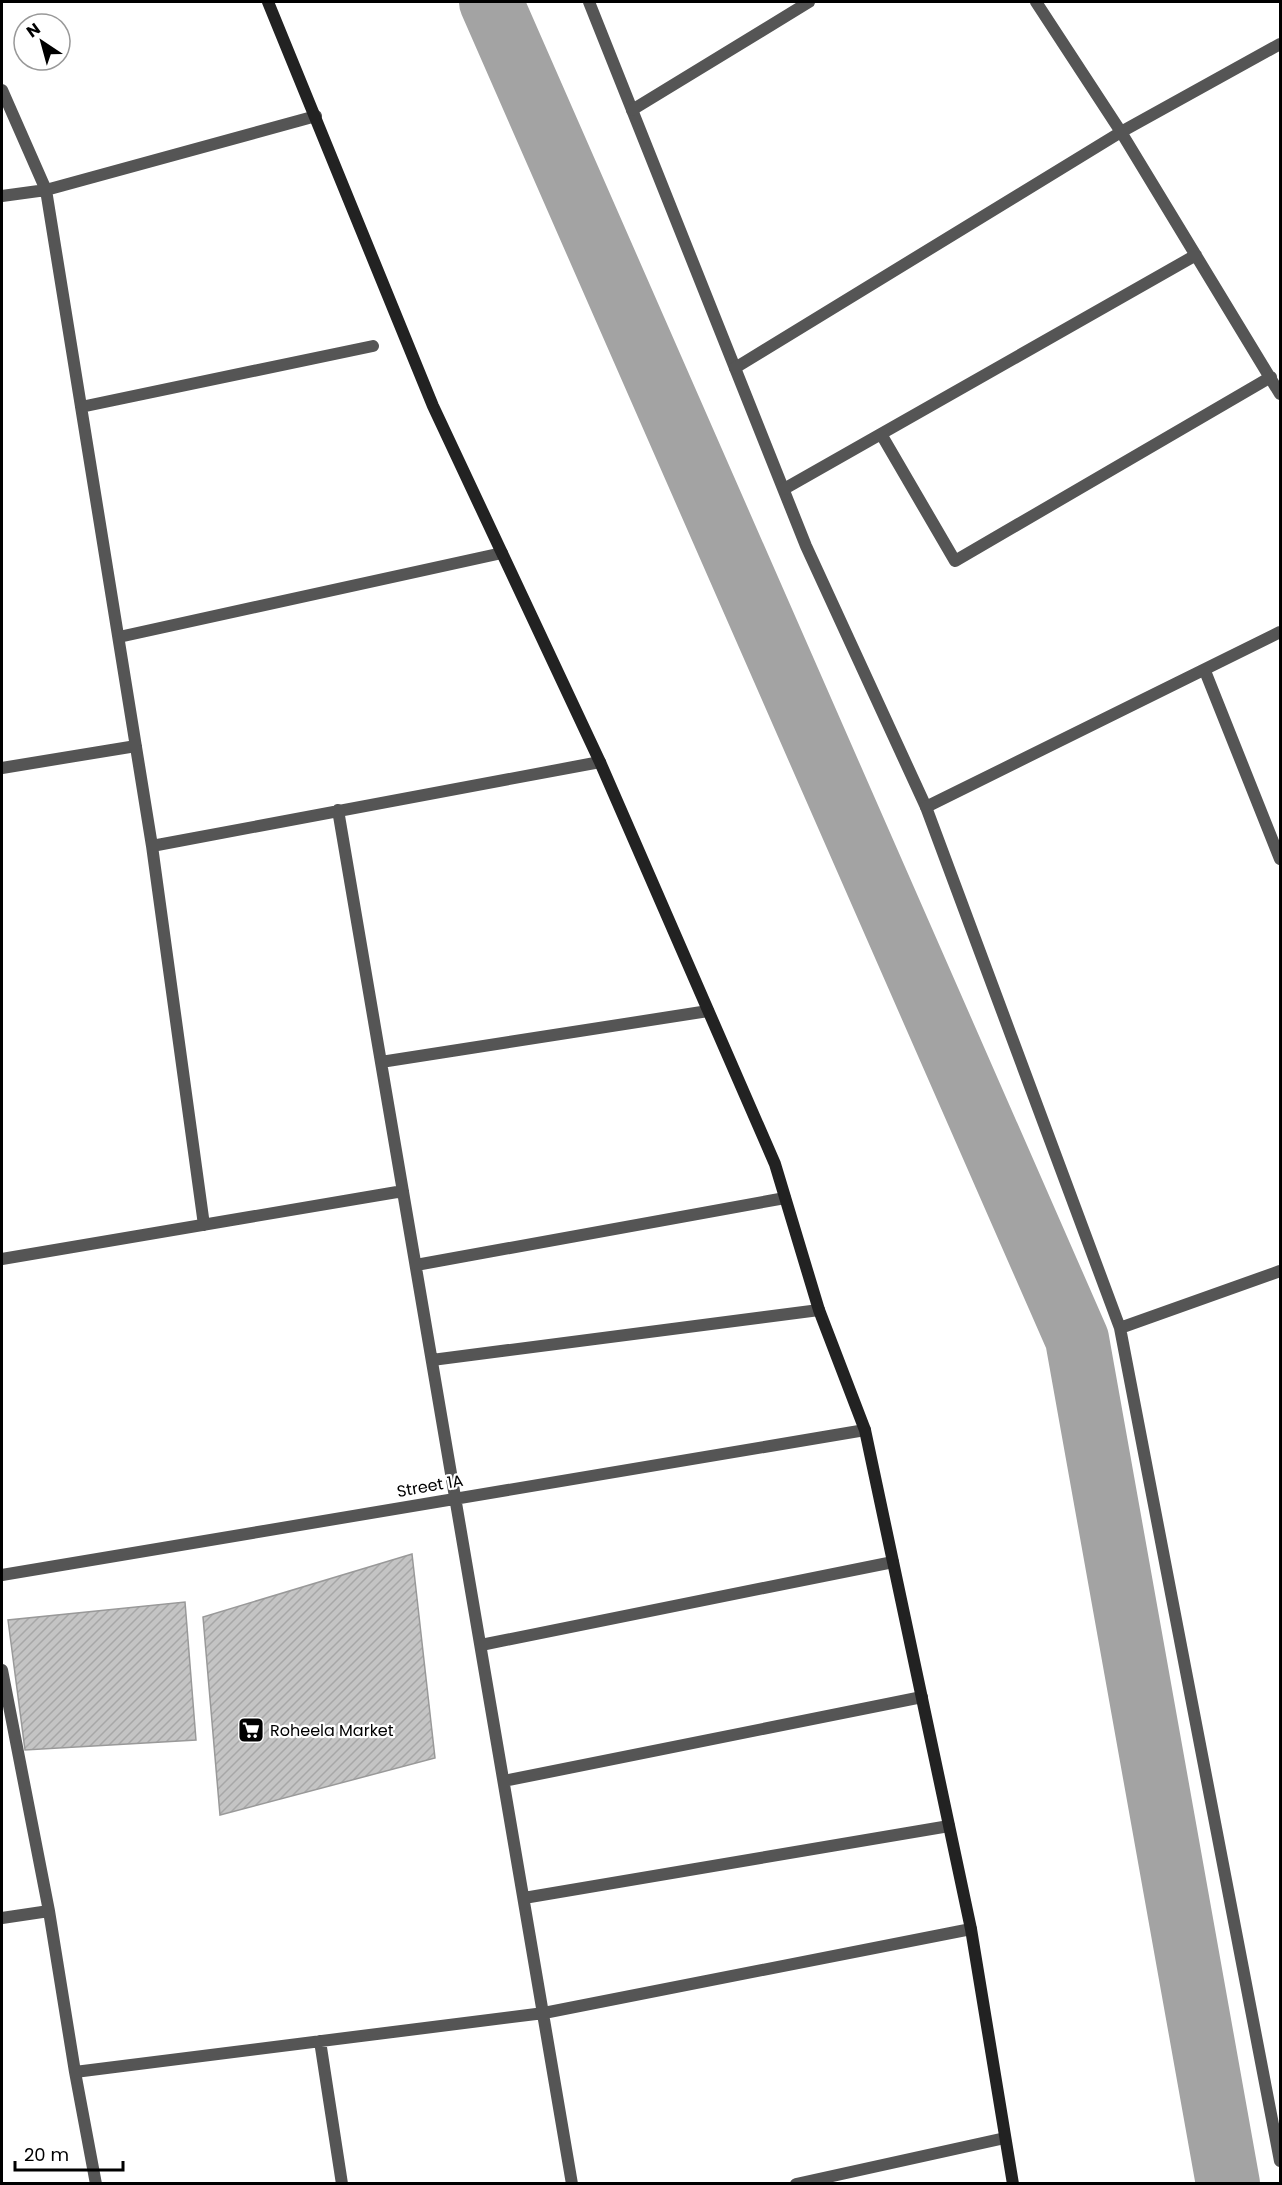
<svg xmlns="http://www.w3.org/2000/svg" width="1282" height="2185" font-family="Poppins,sans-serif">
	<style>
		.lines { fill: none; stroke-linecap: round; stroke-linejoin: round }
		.river { stroke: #a3a3a3; stroke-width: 64 }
		.building { fill: url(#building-hatch); stroke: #999; stroke-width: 1.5 }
		.lane { stroke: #555; stroke-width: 12 }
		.street { stroke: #555; stroke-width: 12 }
		.secondary { stroke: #222; stroke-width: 12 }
		.labels { text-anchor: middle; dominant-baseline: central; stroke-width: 4.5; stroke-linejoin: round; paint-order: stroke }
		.street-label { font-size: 16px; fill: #000; stroke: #fff }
		.poi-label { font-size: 16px; fill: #000; stroke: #fff; text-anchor: start }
	</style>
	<defs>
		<pattern id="building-hatch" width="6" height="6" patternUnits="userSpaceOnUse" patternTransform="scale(1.5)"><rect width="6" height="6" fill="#c4c4c4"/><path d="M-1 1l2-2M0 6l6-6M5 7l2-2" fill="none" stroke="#a7a7a7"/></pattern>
	</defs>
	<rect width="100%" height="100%" fill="#fff"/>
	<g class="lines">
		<path class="river" d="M 491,2 L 1077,1339 L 1228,2184"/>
	</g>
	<path class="building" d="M 412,1554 L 435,1758 L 220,1815 L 203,1617 Z
		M 185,1602 L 196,1740 L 25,1750 L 8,1620 Z"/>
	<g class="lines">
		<path class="lane" d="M 589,2 L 806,546 L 926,807 L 1120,1328 L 1280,2161
			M 1120,1328 L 1280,1271"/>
		<path class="street" d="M 1036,2 L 1121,132 L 1280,394
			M 2,90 L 46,190 L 152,846 L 204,1225
			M 632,110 L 809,2
			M 2,196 L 46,190 L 316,116
			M 735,368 L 1121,132 L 1280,44
			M 81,407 L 373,346
			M 881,434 L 955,561 L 1271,377
			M 784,489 L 1196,255
			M 119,637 L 502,553
			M 1205,671 L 1280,859
			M 2,768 L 136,746
			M 926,807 L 1280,632
			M 338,810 L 572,2184
			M 152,846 L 600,762
			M 381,1062 L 708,1011
			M 2,1259 L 403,1191
			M 416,1265 L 785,1198
			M 432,1360 L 819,1310
			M 2,1575 L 865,1430
			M 481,1645 L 893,1562
			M 2,1670 L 49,1911 L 75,2072 L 96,2184
			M 504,1781 L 922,1697
			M 524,1898 L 949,1826
			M 2,1918 L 49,1911
			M 320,2041 L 342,2184
			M 75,2072 L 544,2013 L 971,1929
			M 796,2184 L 1005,2138"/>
		<path class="secondary" d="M 268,2 L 433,406 L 600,762 L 775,1164 L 819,1310 L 865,1430 L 971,1929 L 1013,2184"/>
	</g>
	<defs>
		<symbol id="supermarket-square" viewBox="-11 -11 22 22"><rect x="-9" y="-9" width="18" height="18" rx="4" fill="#000" stroke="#fff"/><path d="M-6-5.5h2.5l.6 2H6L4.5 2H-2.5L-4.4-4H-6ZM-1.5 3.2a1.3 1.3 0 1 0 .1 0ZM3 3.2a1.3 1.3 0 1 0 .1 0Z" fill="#fff"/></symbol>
	</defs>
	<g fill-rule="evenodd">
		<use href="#supermarket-square" x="236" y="1715" width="30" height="30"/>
	</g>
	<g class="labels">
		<g class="street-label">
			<text transform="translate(430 1486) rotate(-10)">Street 1A</text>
		</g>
		<g class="poi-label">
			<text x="270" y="1730">Roheela Market</text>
		</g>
	</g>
	<rect width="1282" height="2185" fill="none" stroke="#000000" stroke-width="6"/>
	<g transform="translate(42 42) rotate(324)"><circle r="28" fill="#ffffff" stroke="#999999" stroke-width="1.5"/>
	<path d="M0-4.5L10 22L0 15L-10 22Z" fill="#000000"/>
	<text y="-9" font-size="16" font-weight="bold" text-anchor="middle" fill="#000000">N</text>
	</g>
	<path d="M15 2161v9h108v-9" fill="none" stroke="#000000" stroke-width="3"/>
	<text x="24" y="2161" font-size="18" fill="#000000" stroke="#ffffff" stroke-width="4.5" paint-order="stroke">20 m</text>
</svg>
